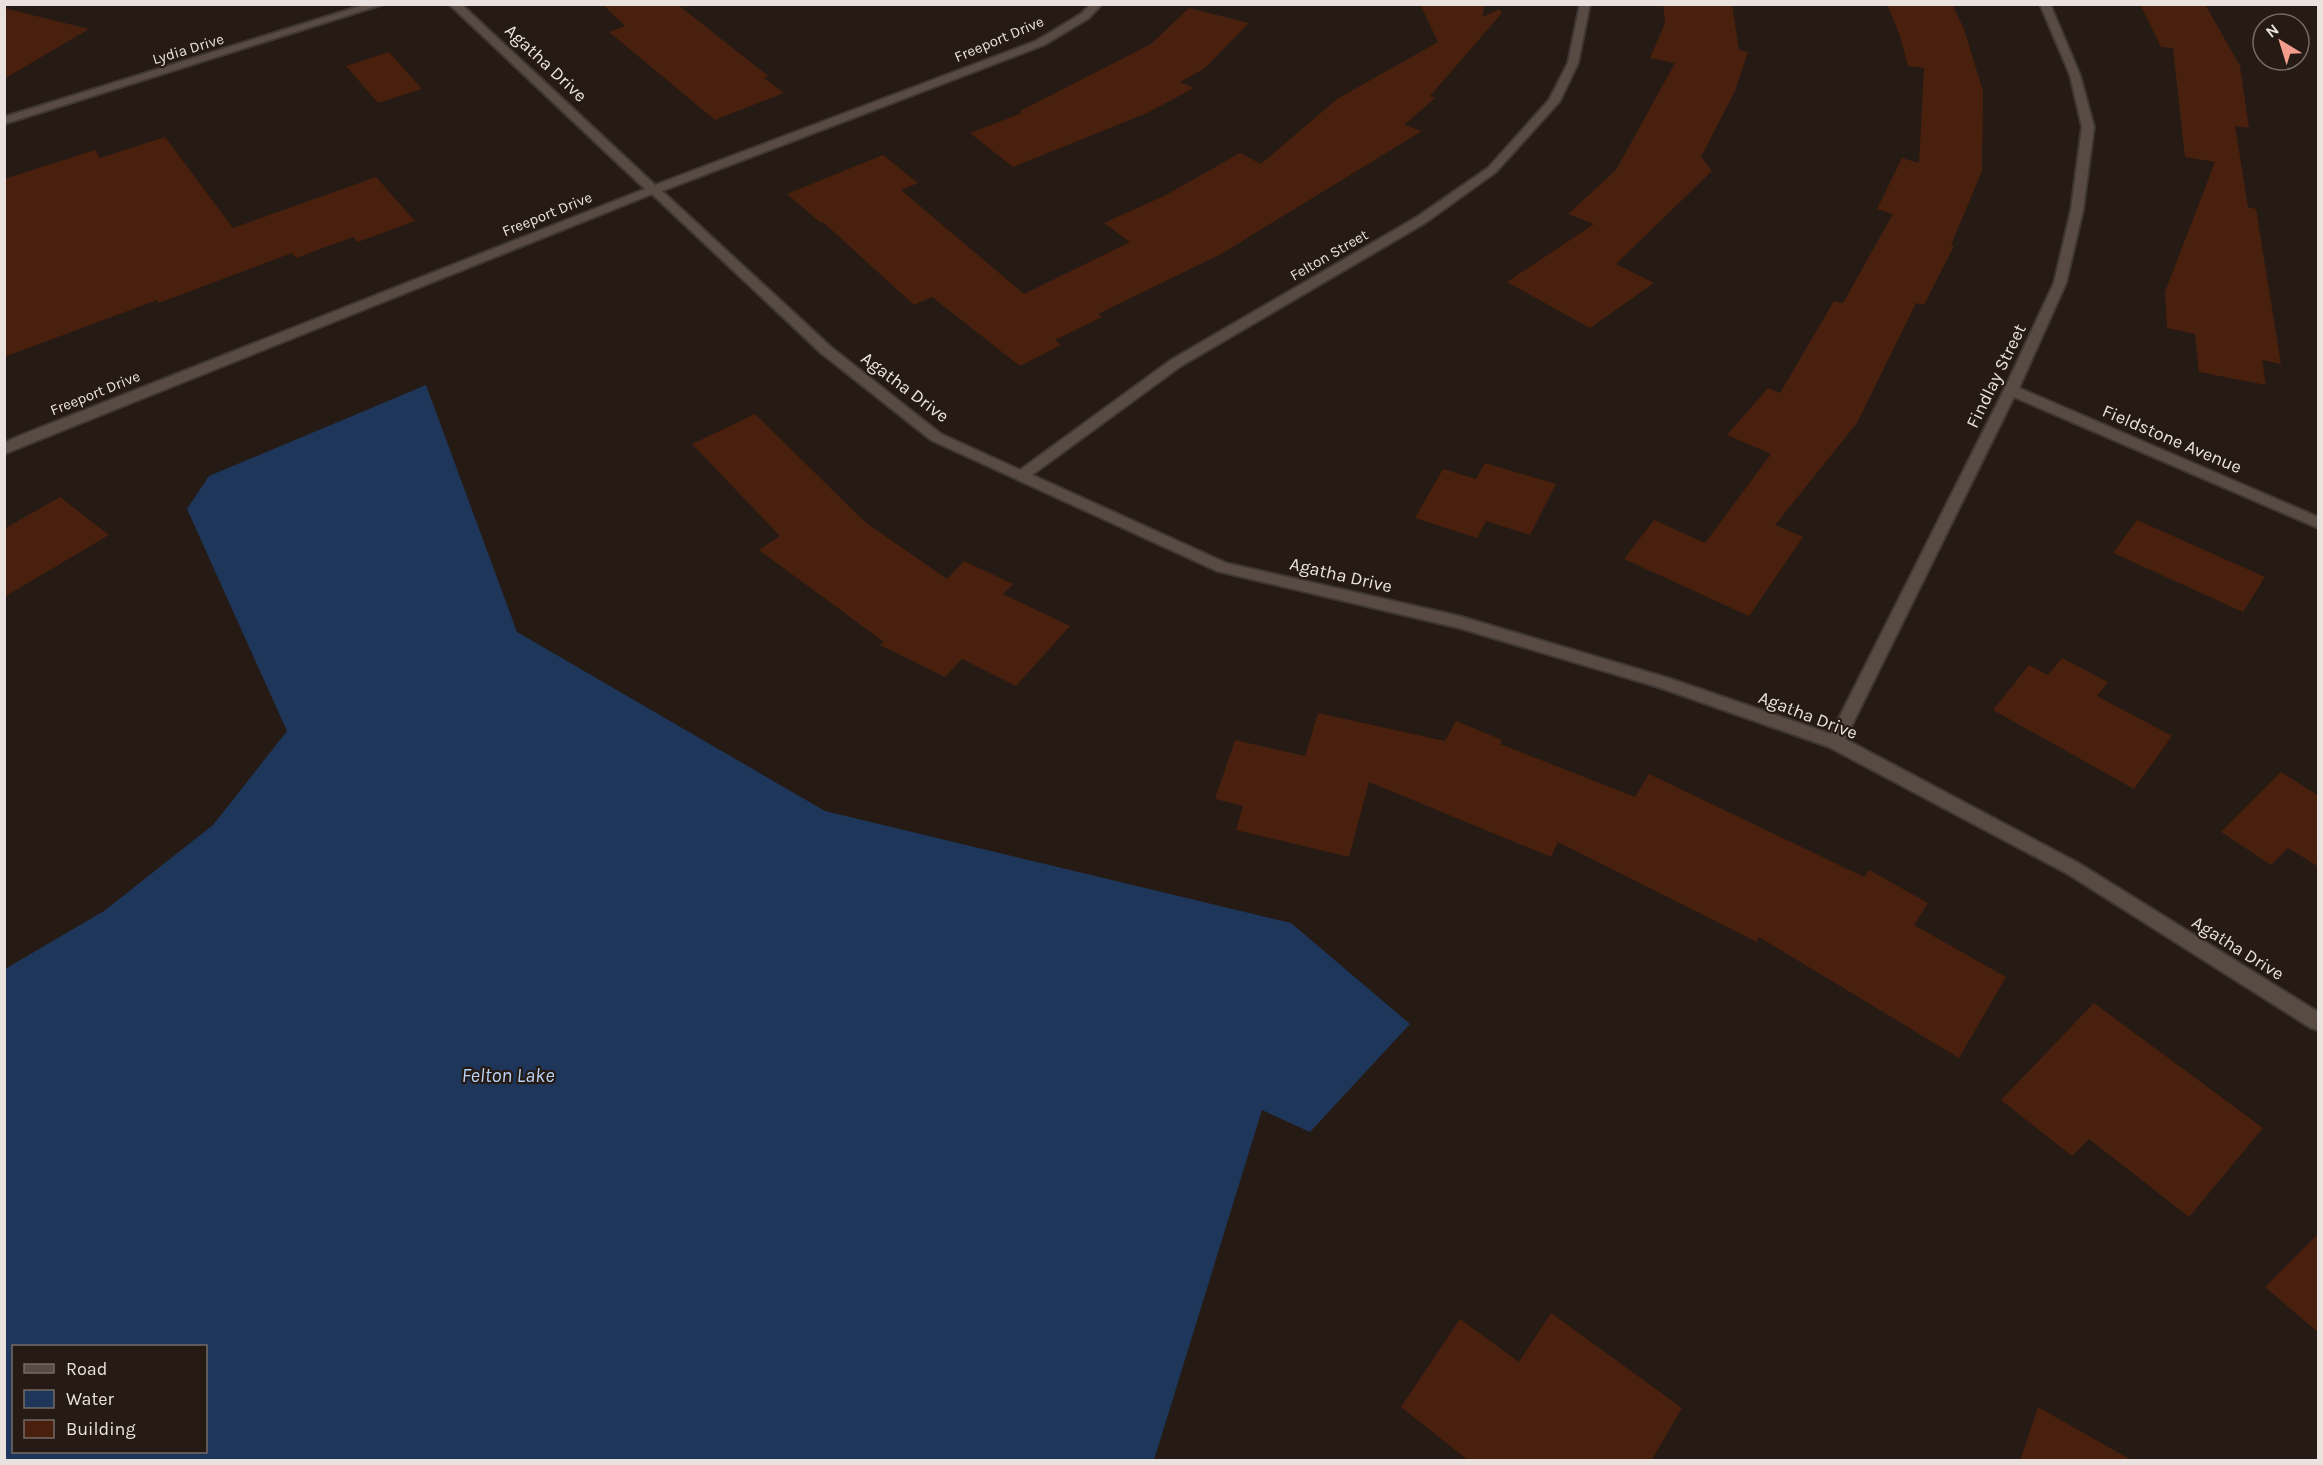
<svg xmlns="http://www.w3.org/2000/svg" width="2323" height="1465" font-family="Karla,sans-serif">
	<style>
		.water { fill: #1e365a; fill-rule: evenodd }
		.building { fill: #491f0d }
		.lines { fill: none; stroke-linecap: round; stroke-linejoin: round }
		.minor-casing { stroke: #3e3632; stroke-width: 4 }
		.minor { fill: #584b44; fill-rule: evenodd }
		.labels { text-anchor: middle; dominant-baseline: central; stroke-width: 4.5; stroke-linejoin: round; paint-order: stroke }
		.far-street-label { font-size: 15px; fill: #eae2de; stroke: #251b14 }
		.street-label { font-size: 18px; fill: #eae2de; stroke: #251b14 }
		.water-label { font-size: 20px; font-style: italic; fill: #b8d2f8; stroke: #251b14 }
	</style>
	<rect width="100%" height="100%" fill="#251b14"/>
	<path class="water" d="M 426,385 L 517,632 L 825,811 L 1291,923 L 1410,1024 L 1310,1132 L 1262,1110 L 1154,1460 L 5,1460 L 5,969 L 104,911 L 213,825 L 287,731 L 187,509 L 209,476 ZM 14,1346 L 206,1346 L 206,1452 L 14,1452 Z"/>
	<path class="building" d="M 602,4 L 677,4 L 768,76 L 764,78 L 784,93 L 715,120 L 609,32 L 625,26 Z
		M 1420,4 L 1484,4 L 1483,17 L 1499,9 L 1502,13 L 1430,96 L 1435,98 L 1404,125 L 1422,131 L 1221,254 L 1098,314 L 1102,317 L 1055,340 L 1061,345 L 1020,366 L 932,297 L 914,305 L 823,222 L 821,223 L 787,194 L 883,155 L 918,183 L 901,190 L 1024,294 L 1130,242 L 1104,223 L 1166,195 L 1240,153 L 1261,164 L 1337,99 L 1438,42 Z
		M 1663,4 L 1732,4 L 1739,50 L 1748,52 L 1735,91 L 1701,157 L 1712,171 L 1616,264 L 1654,283 L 1590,328 L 1507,282 L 1594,224 L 1568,214 L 1616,170 L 1675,63 L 1650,58 L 1665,23 Z
		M 1887,4 L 1952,4 L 1964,29 L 1983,91 L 1982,171 L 1951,245 L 1954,246 L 1924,305 L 1916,303 L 1857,423 L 1775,525 L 1803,537 L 1749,616 L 1624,559 L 1654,520 L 1705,543 L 1771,454 L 1727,435 L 1768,388 L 1780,393 L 1834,301 L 1843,303 L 1893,214 L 1877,209 L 1902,158 L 1919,163 L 1924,68 L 1908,66 L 1900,36 Z
		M 2140,4 L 2205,4 L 2240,66 L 2249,128 L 2235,126 L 2248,207 L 2256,209 L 2281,364 L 2262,360 L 2266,385 L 2199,372 L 2195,334 L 2167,328 L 2165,292 L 2215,162 L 2185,157 L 2173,48 L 2161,47 Z
		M 4,8 L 89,29 L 4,79 Z
		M 1189,8 L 1249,23 L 1204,69 L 1180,82 L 1194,88 L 1147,113 L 1013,167 L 970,133 L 1022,113 L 1020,111 L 1151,44 Z
		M 389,52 L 422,89 L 378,103 L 346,66 Z
		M 165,137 L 233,228 L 376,177 L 415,221 L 358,242 L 353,237 L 296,258 L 292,253 L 159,303 L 157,300 L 4,357 L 4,179 L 95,150 L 100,158 Z
		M 755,414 L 865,522 L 947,579 L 964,561 L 1013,584 L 1003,594 L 1070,626 L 1016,686 L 962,659 L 945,677 L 880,645 L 884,642 L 759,550 L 780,536 L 692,444 Z
		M 1485,463 L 1556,484 L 1530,535 L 1486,521 L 1477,538 L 1415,518 L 1443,469 L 1476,479 Z
		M 60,497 L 109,535 L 4,597 L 4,529 Z
		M 2137,520 L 2265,577 L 2243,612 L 2113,553 Z
		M 2062,658 L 2108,682 L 2097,696 L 2172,736 L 2134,789 L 1993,710 L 2029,665 L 2048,675 Z
		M 1318,713 L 1445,741 L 1456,721 L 1502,740 L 1500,744 L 1635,797 L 1649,774 L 1864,877 L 1869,870 L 1928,903 L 1914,925 L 2006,977 L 1959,1058 L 1759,937 L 1757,942 L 1558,842 L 1551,857 L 1369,782 L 1349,857 L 1236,830 L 1243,806 L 1215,799 L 1235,740 L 1305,756 Z
		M 2281,772 L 2319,796 L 2319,867 L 2288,848 L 2271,865 L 2221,832 Z
		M 2094,1003 L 2263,1128 L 2189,1217 L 2089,1139 L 2072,1156 L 2001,1100 Z
		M 2319,1233 L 2319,1333 L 2265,1287 Z
		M 1551,1313 L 1682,1408 L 1651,1461 L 1469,1461 L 1401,1407 L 1460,1319 L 1519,1362 Z
		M 2038,1407 L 2133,1461 L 2020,1461 Z"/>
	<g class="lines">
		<defs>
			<path id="minor" d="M 367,4 L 384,4 L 4,124 L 4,117 Z
				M 449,4 L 461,4 L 655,185 L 1036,41 L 1081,14 L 1091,4 L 1102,4 L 1089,18 L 1044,45 L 662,191 L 831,347 L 941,434 L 1020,470 L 1171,360 L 1417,217 L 1488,168 L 1549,100 L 1568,63 L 1580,4 L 1590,4 L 1578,63 L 1560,101 L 1496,172 L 1425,223 L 1181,366 L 1032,475 L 1226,563 L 1459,616 L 1668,678 L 1831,734 L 2004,390 L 2054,283 L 2071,210 L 2082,127 L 2070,75 L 2040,4 L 2050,4 L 2080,75 L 2094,127 L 2083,210 L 2066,283 L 2019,388 L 2318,517 L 2318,528 L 2014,397 L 1845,739 L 2080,864 L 2318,1012 L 2318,1030 L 2311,1028 L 2068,874 L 1829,747 L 1658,687 L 1459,628 L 1217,571 L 931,440 L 821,353 L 652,194 L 4,454 L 4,443 L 19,436 L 645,189 Z"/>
		</defs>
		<use href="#minor" class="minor-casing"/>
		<use href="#minor" class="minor"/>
	</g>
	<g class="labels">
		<g class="far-street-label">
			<text transform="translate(999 39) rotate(-23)">Freeport Drive</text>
			<text transform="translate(188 49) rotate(-17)">Lydia Drive</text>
			<text transform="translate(547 214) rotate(-22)">Freeport Drive</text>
			<text transform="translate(1329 255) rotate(-30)">Felton Street</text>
			<text transform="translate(95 393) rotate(-22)">Freeport Drive</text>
		</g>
		<g class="street-label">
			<text transform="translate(546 63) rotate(43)">Agatha Drive</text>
			<text transform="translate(1996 376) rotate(-64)">Findlay Street</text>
			<text transform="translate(905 387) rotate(37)">Agatha Drive</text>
			<text transform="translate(2172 439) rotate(23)">Fieldstone Avenue</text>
			<text transform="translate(1341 575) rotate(13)">Agatha Drive</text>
			<text transform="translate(1808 715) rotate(21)">Agatha Drive</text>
			<text transform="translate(2238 948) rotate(32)">Agatha Drive</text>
		</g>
		<g class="water-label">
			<text x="508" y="1075">Felton Lake</text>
		</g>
	</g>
	<rect width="2323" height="1465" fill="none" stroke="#eae2de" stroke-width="12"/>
	<rect x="12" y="1345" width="195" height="108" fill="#251b14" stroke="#746b65" stroke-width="1.5"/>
	<rect x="24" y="1364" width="30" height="9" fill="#584b44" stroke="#746b65" stroke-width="1.5"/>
	<text x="66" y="1375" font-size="18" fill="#eae2de">Road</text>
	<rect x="24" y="1390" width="30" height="18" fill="#1e365a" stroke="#746b65" stroke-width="1.5"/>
	<text x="66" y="1405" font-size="18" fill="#eae2de">Water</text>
	<rect x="24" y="1420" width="30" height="18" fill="#491f0d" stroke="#746b65" stroke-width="1.5"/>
	<text x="66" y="1435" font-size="18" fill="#eae2de">Building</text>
	<g transform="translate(2281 42) rotate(322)"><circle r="28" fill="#251b14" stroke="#746b65" stroke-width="1.5"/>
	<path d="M0-4.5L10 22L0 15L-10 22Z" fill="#f49d8c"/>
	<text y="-9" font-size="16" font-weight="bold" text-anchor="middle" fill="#eae2de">N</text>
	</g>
</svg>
